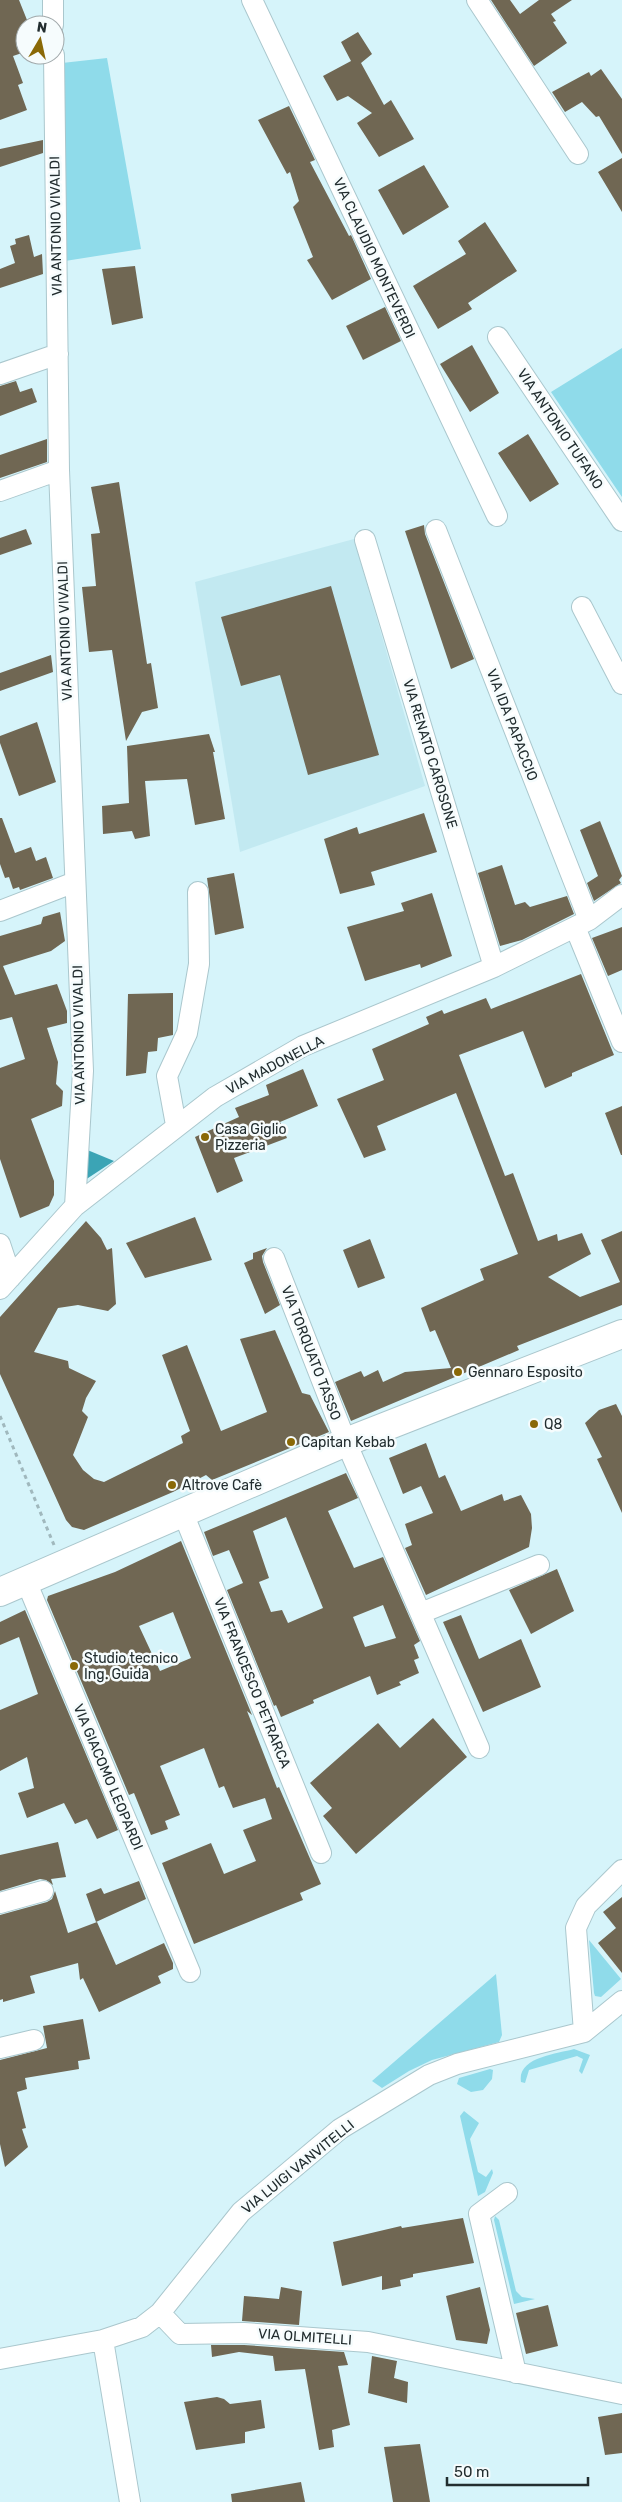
<svg xmlns="http://www.w3.org/2000/svg" width="622" height="2502" font-family="Rubik,sans-serif">
	<style>
		.built { fill: #c2e9f1 }
		.green { fill: #8fdbea }
		.water { fill: #3ba4b5 }
		.building { fill: #706753; fill-rule: evenodd }
		.lines { fill: none; stroke-linecap: round; stroke-linejoin: round }
		.street-casing { stroke: #aac7cd; stroke-width: 22 }
		.secondary-casing { stroke: #aac7cd; stroke-width: 30 }
		.path { stroke: #a0b8bd; stroke-width: 3; stroke-dasharray: 4 4; stroke-linecap: butt }
		.street { stroke: #fff; stroke-width: 20 }
		.secondary { stroke: #fff; stroke-width: 28 }
		.poi-dot { fill: #8a6907; stroke: #f6fcfd; stroke-width: 2 }
		.labels { text-anchor: middle; dominant-baseline: central; stroke-width: 5; stroke-linejoin: round; paint-order: stroke }
		.street-label { font-size: 14px; fill: #222d2f; stroke: #f6fcfd }
		.poi-label { font-size: 14px; fill: #222d2f; stroke: #f6fcfd; text-anchor: start }
	</style>
	<rect width="100%" height="100%" fill="#d6f4fa"/>
	<path class="built" d="M 354,539 L 425,786 L 240,852 L 195,582 Z"/>
	<path class="green" d="M 107,58 L 141,249 L 65,261 L 62,63 Z
		M 622,348 L 622,497 L 551,392 Z
		M 589,1940 L 621,1979 L 601,1997 L 595,1996 L 594,1993 Z
		M 496,1974 L 502,2035 L 499,2042 L 432,2060 L 409,2071 L 382,2088 L 372,2081 Z
		M 574,2049 L 590,2055 L 582,2074 L 579,2071 L 583,2059 L 577,2056 L 529,2070 L 525,2083 L 521,2082 C 517,2057 557,2054 574,2049 Z
		M 490,2069 L 493,2070 L 492,2079 L 483,2090 L 471,2092 L 457,2084 L 459,2078 Z
		M 464,2111 L 479,2123 L 470,2139 L 478,2172 L 486,2177 L 492,2169 L 493,2173 L 485,2192 L 478,2196 L 460,2116 Z
		M 495,2216 L 499,2220 L 516,2291 L 522,2297 L 535,2299 L 514,2304 L 494,2220 Z"/>
	<path class="water" d="M 85,1149 L 114,1161 L 85,1180 Z"/>
	<path class="building" d="M 0,0 L 19,0 L 29,25 L 25,25 L 25,52 L 13,56 L 23,83 L 18,85 L 27,110 L 0,120 Z
		M 491,0 L 510,0 L 520,14 L 539,0 L 572,0 L 551,14 L 556,21 L 553,22 L 567,43 L 534,66 Z
		M 358,32 L 372,54 L 361,63 L 384,105 L 391,100 L 414,139 L 379,157 L 357,123 L 372,113 L 348,96 L 337,101 L 323,76 L 351,61 L 341,42 Z
		M 601,69 L 622,99 L 622,154 L 599,116 L 596,117 L 582,102 L 565,112 L 552,92 L 589,72 L 591,76 Z
		M 289,106 L 315,160 L 310,162 L 349,236 L 351,235 L 371,279 L 332,300 L 307,260 L 313,257 L 293,207 L 299,201 L 290,172 L 287,174 L 258,120 Z
		M 43,140 L 43,153 L 0,167 L 0,149 Z
		M 622,158 L 622,212 L 598,172 Z
		M 424,165 L 449,207 L 403,235 L 378,190 Z
		M 485,222 L 517,271 L 468,303 L 472,309 L 438,329 L 413,286 L 466,254 L 458,241 Z
		M 29,235 L 34,257 L 42,254 L 43,274 L 0,288 L 0,269 L 15,263 L 10,246 L 16,244 L 15,239 Z
		M 135,266 L 143,318 L 112,325 L 102,269 Z
		M 385,307 L 401,341 L 363,360 L 346,326 Z
		M 472,345 L 499,393 L 470,412 L 440,364 Z
		M 16,381 L 20,392 L 32,388 L 37,402 L 0,416 L 0,386 Z
		M 528,434 L 559,484 L 530,502 L 498,453 Z
		M 47,439 L 47,462 L 0,478 L 0,455 Z
		M 119,482 L 147,664 L 151,663 L 158,708 L 142,712 L 126,741 L 112,650 L 89,652 L 82,587 L 96,586 L 91,534 L 100,533 L 91,487 Z
		M 424,525 L 425,534 L 474,659 L 451,669 L 405,531 Z
		M 26,529 L 32,544 L 0,555 L 0,538 Z
		M 331,586 L 379,755 L 308,775 L 280,675 L 241,686 L 221,617 Z
		M 51,655 L 53,672 L 0,691 L 0,673 Z
		M 37,722 L 56,782 L 19,796 L 0,743 L 0,736 Z
		M 209,734 L 215,752 L 213,752 L 225,819 L 195,825 L 187,779 L 145,781 L 150,836 L 135,839 L 132,831 L 103,834 L 102,806 L 129,803 L 127,746 Z
		M 424,813 L 437,852 L 371,872 L 375,885 L 340,894 L 324,839 L 357,827 L 359,834 Z
		M 0,818 L 2,818 L 15,853 L 31,847 L 36,861 L 46,857 L 53,878 L 20,890 L 19,887 L 13,889 L 9,877 L 5,878 L 0,864 Z
		M 600,821 L 622,876 L 619,880 L 621,883 L 594,901 L 587,883 L 598,876 L 580,830 Z
		M 502,865 L 515,905 L 525,902 L 530,907 L 567,896 L 574,914 L 522,940 L 500,946 L 478,873 Z
		M 234,873 L 244,928 L 215,935 L 207,878 Z
		M 432,893 L 452,956 L 421,968 L 420,964 L 365,981 L 347,927 L 404,911 L 401,903 Z
		M 60,912 L 65,941 L 51,951 L 3,966 L 15,995 L 57,984 L 67,1011 L 67,1023 L 47,1028 L 58,1062 L 56,1084 L 63,1091 L 62,1106 L 31,1119 L 54,1181 L 54,1195 L 49,1206 L 20,1218 L 0,1159 L 0,1068 L 25,1059 L 12,1017 L 0,1020 L 0,936 L 41,924 L 43,917 Z
		M 622,927 L 622,970 L 608,976 L 592,938 Z
		M 581,974 L 614,1055 L 572,1073 L 572,1076 L 545,1088 L 523,1031 L 459,1055 L 505,1176 L 513,1173 L 538,1241 L 557,1234 L 558,1241 L 582,1233 L 591,1254 L 548,1277 L 580,1297 L 620,1282 L 601,1240 L 622,1231 L 622,1305 L 517,1346 L 519,1350 L 351,1421 L 335,1382 L 361,1371 L 364,1377 L 378,1370 L 383,1382 L 405,1372 L 451,1368 L 435,1330 L 430,1332 L 421,1308 L 484,1280 L 480,1269 L 518,1254 L 456,1093 L 377,1126 L 386,1150 L 364,1158 L 337,1099 L 384,1080 L 372,1049 L 429,1024 L 426,1017 L 442,1010 L 444,1014 L 486,998 L 491,1009 Z
		M 173,993 L 173,1035 L 158,1038 L 157,1051 L 148,1052 L 146,1073 L 126,1076 L 128,994 Z
		M 303,1069 L 318,1106 L 280,1122 L 287,1138 L 234,1158 L 243,1181 L 217,1193 L 195,1137 L 239,1117 L 235,1108 L 269,1095 L 266,1085 Z
		M 622,1106 L 622,1155 L 621,1155 L 605,1113 Z
		M 195,1217 L 212,1260 L 145,1278 L 126,1243 Z
		M 86,1221 L 101,1238 L 107,1250 L 112,1248 L 116,1304 L 108,1311 L 78,1305 L 58,1308 L 34,1352 L 68,1361 L 69,1368 L 96,1381 L 86,1398 L 82,1411 L 88,1417 L 73,1455 L 83,1470 L 94,1479 L 104,1482 L 183,1443 L 181,1436 L 190,1431 L 162,1355 L 187,1345 L 221,1431 L 267,1412 L 240,1339 L 275,1330 L 302,1393 L 310,1395 L 329,1432 L 212,1480 L 206,1475 L 173,1492 L 84,1530 L 72,1527 L 66,1520 L 0,1374 L 0,1317 Z
		M 370,1239 L 385,1278 L 358,1288 L 343,1250 Z
		M 267,1248 L 262,1256 L 263,1262 L 280,1305 L 265,1314 L 244,1263 L 253,1259 L 253,1253 Z
		M 616,1404 L 622,1416 L 622,1513 L 597,1459 L 602,1457 L 585,1423 L 599,1410 Z
		M 426,1443 L 439,1478 L 445,1475 L 461,1511 L 502,1494 L 504,1501 L 521,1495 L 531,1514 L 532,1528 L 529,1547 L 426,1595 L 405,1548 L 412,1545 L 405,1524 L 433,1513 L 421,1486 L 403,1494 L 389,1458 Z
		M 346,1473 L 358,1498 L 328,1511 L 354,1568 L 383,1557 L 420,1641 L 414,1645 L 419,1658 L 414,1660 L 419,1673 L 399,1682 L 401,1685 L 377,1695 L 370,1676 L 313,1700 L 314,1703 L 281,1717 L 276,1705 L 274,1706 L 227,1590 L 243,1583 L 229,1550 L 213,1556 L 204,1532 ZM 286,1517 L 323,1608 L 288,1623 L 282,1610 L 271,1612 L 259,1582 L 269,1578 L 253,1531 ZM 383,1605 L 396,1638 L 365,1647 L 353,1617 Z
		M 181,1541 L 252,1715 L 247,1711 L 277,1788 L 279,1787 L 321,1884 L 300,1893 L 303,1900 L 194,1944 L 162,1863 L 211,1843 L 224,1874 L 256,1861 L 243,1830 L 272,1819 L 265,1798 L 233,1808 L 224,1786 L 219,1788 L 204,1748 L 160,1766 L 180,1815 L 165,1821 L 168,1829 L 151,1835 L 134,1793 L 129,1795 L 47,1600 L 48,1596 L 115,1572 ZM 173,1612 L 191,1658 L 160,1671 L 139,1626 Z
		M 557,1569 L 574,1611 L 531,1634 L 509,1590 Z
		M 25,1610 L 118,1830 L 97,1839 L 87,1819 L 75,1824 L 64,1803 L 27,1818 L 18,1793 L 34,1788 L 27,1757 L 0,1771 L 0,1710 L 38,1694 L 19,1637 L 0,1645 L 0,1622 Z
		M 461,1615 L 479,1659 L 521,1639 L 541,1687 L 483,1712 L 443,1622 Z
		M 433,1718 L 467,1757 L 356,1854 L 323,1816 L 332,1808 L 310,1783 L 378,1723 L 400,1748 Z
		M 58,1842 L 66,1877 L 51,1879 L 53,1885 L 46,1880 L 40,1879 L 0,1891 L 0,1855 Z
		M 139,1881 L 146,1899 L 96,1922 L 86,1894 L 101,1888 L 104,1894 Z
		M 55,1891 L 68,1933 L 97,1922 L 116,1965 L 164,1943 L 173,1963 L 173,1969 L 158,1976 L 161,1983 L 99,2012 L 83,1978 L 80,1980 L 78,1963 L 30,1976 L 35,1993 L 3,2002 L 3,1999 L 0,2000 L 0,1915 L 47,1902 L 52,1899 Z
		M 622,1897 L 622,1973 L 598,1943 L 616,1928 L 603,1912 Z
		M 83,2019 L 90,2059 L 78,2061 L 79,2069 L 25,2078 L 27,2089 L 17,2092 L 26,2128 L 22,2129 L 28,2147 L 5,2167 L 0,2144 L 0,2060 L 47,2048 L 43,2026 Z
		M 463,2218 L 474,2263 L 413,2274 L 413,2277 L 400,2280 L 401,2286 L 382,2290 L 382,2276 L 342,2286 L 333,2242 L 401,2226 L 402,2228 Z
		M 281,2287 L 302,2291 L 299,2325 L 242,2321 L 244,2296 L 279,2299 Z
		M 480,2287 L 490,2330 L 487,2344 L 456,2340 L 446,2296 Z
		M 548,2305 L 558,2346 L 526,2354 L 516,2313 Z
		M 211,2345 L 244,2345 L 344,2352 L 348,2365 L 338,2366 L 350,2425 L 332,2430 L 334,2447 L 319,2450 L 305,2369 L 275,2371 L 273,2356 L 239,2352 L 212,2357 Z
		M 372,2356 L 397,2361 L 394,2378 L 408,2382 L 407,2403 L 368,2393 Z
		M 217,2397 L 224,2399 L 230,2404 L 261,2400 L 265,2428 L 245,2432 L 245,2443 L 196,2450 L 184,2402 Z
		M 622,2413 L 622,2453 L 605,2455 L 598,2417 Z
		M 420,2444 L 430,2502 L 393,2502 L 384,2447 Z
		M 301,2482 L 305,2502 L 232,2502 L 231,2494 Z"/>
	<g class="lines">
		<defs>
			<path id="street" d="M 53,0 L 53,25
				M 252,0 L 497,516
				M 477,0 L 578,154
				M 54,55 L 59,470 L 83,1071 L 75,1206
				M 498,337 L 622,521
				M 0,374 L 58,354
				M 0,491 L 59,470
				M 436,530 L 589,920
				M 365,540 L 494,967
				M 582,607 L 622,684
				M 0,911 L 75,882
				M 575,927 L 622,1042
				M 176,1125 L 167,1076 L 187,1033 L 199,964 L 198,892
				M 0,1244 L 11,1277
				M 274,1258 L 346,1442 L 479,1748
				M 0,1289 L 75,1206 L 215,1097 L 303,1046 L 494,967 L 589,920 L 622,895
				M 183,1513 L 321,1853
				M 26,1581 L 190,1972
				M 421,1613 L 539,1565
				M 0,1903 L 43,1891
				M 584,2032 L 576,1928 L 586,1906 L 622,1870
				M 0,2048 L 34,2040
				M 507,2193 L 479,2214 L 516,2373
				M 160,2313 L 180,2334 L 244,2333 L 368,2342 L 622,2394
				M 103,2340 L 130,2502
				M 0,2359 L 103,2340 L 142,2327 L 160,2313 L 241,2212 L 340,2129 L 429,2075 L 457,2064 L 584,2032 L 622,2001"/>
			<path id="secondary" d="M 0,1592 L 346,1442 L 622,1334"/>
		</defs>
		<use href="#street" class="street-casing"/>
		<use href="#secondary" class="secondary-casing"/>
		<path class="path" d="M 0,1416 L 54,1545"/>
		<use href="#street" class="street"/>
		<use href="#secondary" class="secondary"/>
	</g>
	<g class="poi-dot">
		<circle cx="205" cy="1137" r="5"/>
		<circle cx="458" cy="1372" r="5"/>
		<circle cx="534" cy="1424" r="5"/>
		<circle cx="291" cy="1442" r="5"/>
		<circle cx="172" cy="1485" r="5"/>
		<circle cx="74" cy="1666" r="5"/>
	</g>
	<g class="labels">
		<g class="street-label">
			<text transform="translate(56 226) rotate(-91)">VIA ANTONIO VIVALDI</text>
			<text transform="translate(374 258) rotate(65)">VIA CLAUDIO MONTEVERDI</text>
			<text transform="translate(560 429) rotate(56)">VIA ANTONIO TUFANO</text>
			<text transform="translate(65 631) rotate(-92)">VIA ANTONIO VIVALDI</text>
			<text transform="translate(512 725) rotate(69)">VIA IDA PAPACCIO</text>
			<text transform="translate(430 754) rotate(73)">VIA RENATO CAROSONE</text>
			<text transform="translate(79 1035) rotate(-91)">VIA ANTONIO VIVALDI</text>
			<text transform="translate(275 1065) rotate(-28)">VIA MADONELLA</text>
			<text transform="translate(311 1353) rotate(69)">VIA TORQUATO TASSO</text>
			<text transform="translate(252 1683) rotate(68)">VIA FRANCESCO PETRARCA</text>
			<text transform="translate(108 1777) rotate(67)">VIA GIACOMO LEOPARDI</text>
			<text transform="translate(298 2167) rotate(-39)">VIA LUIGI VANVITELLI</text>
			<text transform="translate(305 2337) rotate(4)">VIA OLMITELLI</text>
		</g>
		<g class="poi-label">
			<text x="215" y="1129">Casa Giglio<tspan x="215" dy="16">Pizzeria</tspan></text>
			<text x="468" y="1372">Gennaro Esposito</text>
			<text x="544" y="1424">Q8</text>
			<text x="301" y="1442">Capitan Kebab</text>
			<text x="182" y="1485">Altrove Cafè</text>
			<text x="84" y="1658">Studio tecnico<tspan x="84" dy="16">Ing. Guida</tspan></text>
		</g>
	</g>
	<g transform="translate(40 40) rotate(9)"><circle r="24" fill="#f6fcfd" stroke="#a1a9ab"/>
	<path d="M0-4L9 19L0 12L-9 19Z" fill="#8a6907"/>
	<text y="-8" font-size="14" font-weight="bold" text-anchor="middle" fill="#222d2f">N</text>
	</g>
	<path d="M447 2477v8h141v-8" fill="none" stroke="#222d2f" stroke-width="2.5"/>
	<text x="454" y="2477" font-size="15" fill="#222d2f" stroke="#f6fcfd" stroke-width="4" paint-order="stroke">50 m</text>
</svg>
